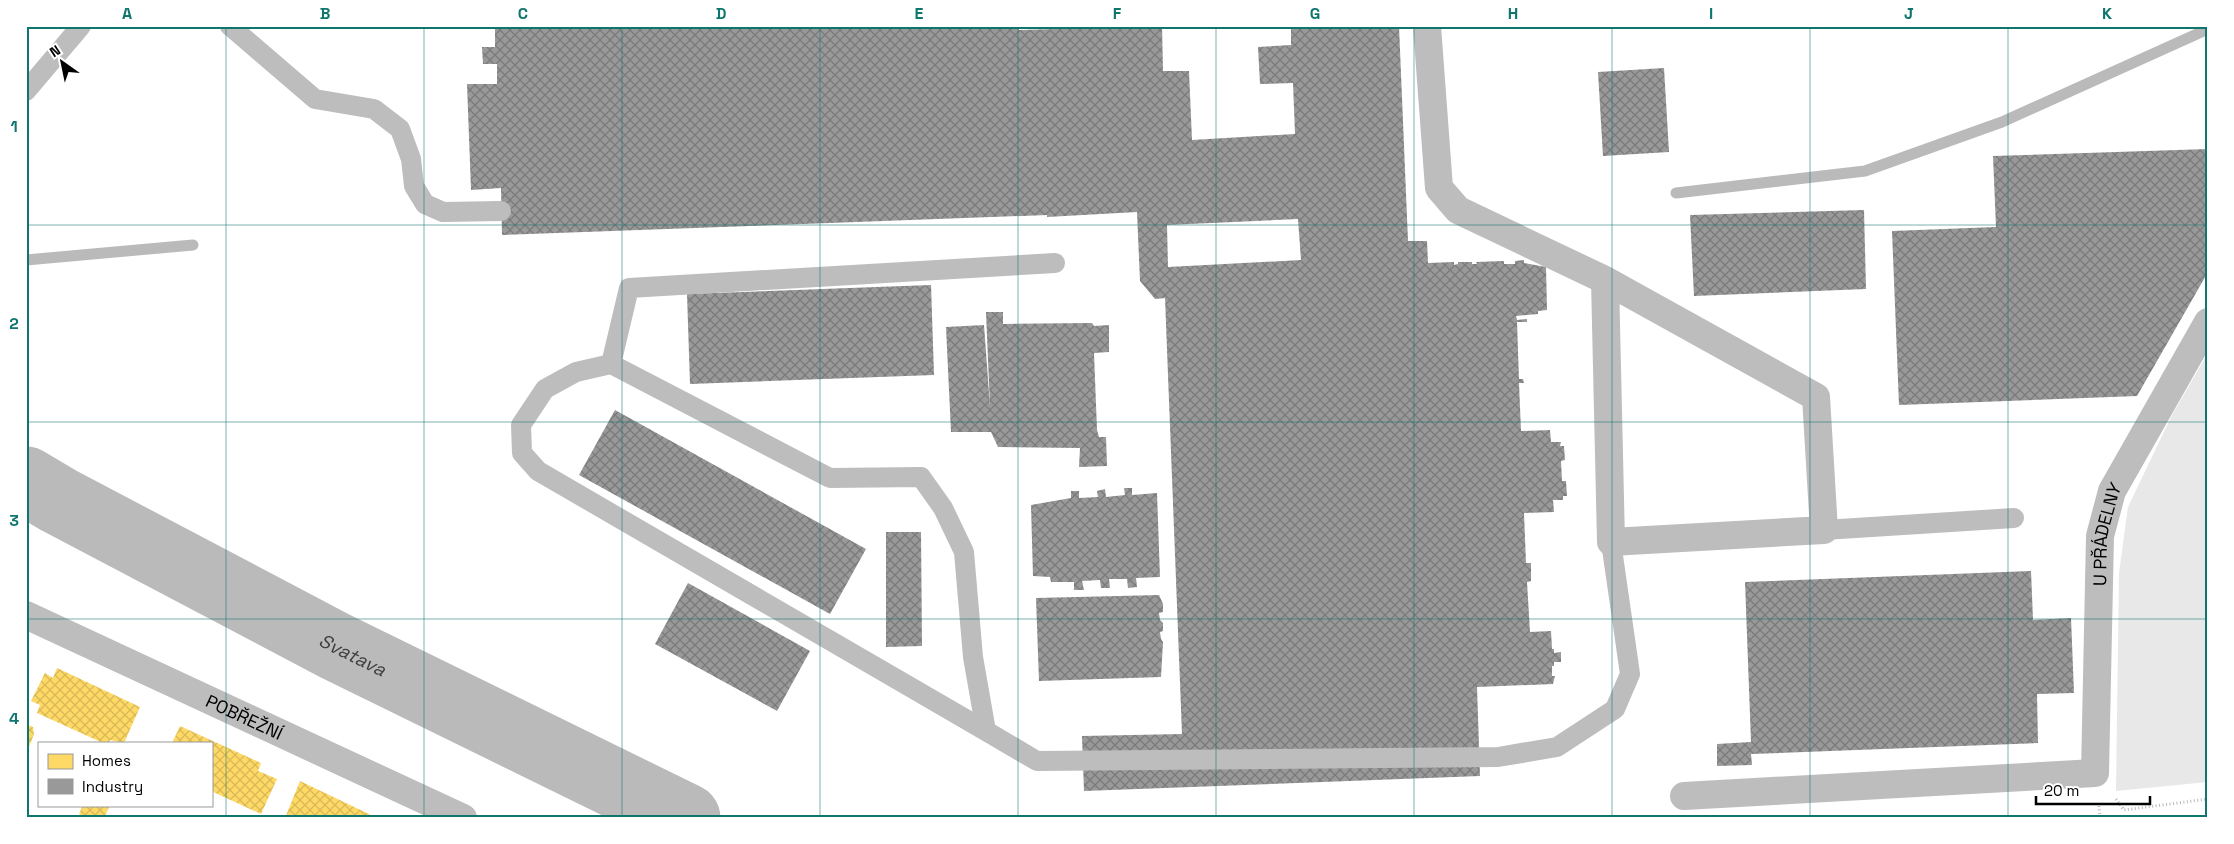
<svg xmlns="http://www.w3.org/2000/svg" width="2234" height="844" font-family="'Space Grotesk',sans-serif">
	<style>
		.grass { fill: #e8e8e8 }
		.homes { fill: url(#homes-cross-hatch) }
		.industry { fill: url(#industry-cross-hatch); fill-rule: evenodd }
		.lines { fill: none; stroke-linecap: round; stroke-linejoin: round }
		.stream { stroke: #bababa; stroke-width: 11 }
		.river { stroke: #bababa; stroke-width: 69 }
		.path { stroke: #b8b8b8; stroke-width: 3; stroke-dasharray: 1 2.5; stroke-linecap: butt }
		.lane { stroke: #bdbdbd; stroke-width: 20 }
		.street { stroke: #bdbdbd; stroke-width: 28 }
		.grid { fill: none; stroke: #0f766e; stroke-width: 1; stroke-opacity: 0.55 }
		.labels { text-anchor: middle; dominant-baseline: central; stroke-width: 5; stroke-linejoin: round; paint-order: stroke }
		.street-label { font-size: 18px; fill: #000; stroke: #fff }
		.water-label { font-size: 19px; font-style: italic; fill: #3e3e3e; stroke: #fff }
		.neatline { fill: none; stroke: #0f766e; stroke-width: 2 }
		.grid-label { font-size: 16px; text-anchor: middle; font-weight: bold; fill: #0f766e }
	</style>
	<defs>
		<pattern id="homes-cross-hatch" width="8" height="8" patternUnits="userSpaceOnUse" patternTransform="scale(1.25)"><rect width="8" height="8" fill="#ffd966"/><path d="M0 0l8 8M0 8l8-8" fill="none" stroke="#d9b857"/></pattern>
		<pattern id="industry-cross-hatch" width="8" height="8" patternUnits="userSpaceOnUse" patternTransform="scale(1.25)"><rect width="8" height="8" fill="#999"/><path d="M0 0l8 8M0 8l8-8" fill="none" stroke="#7a7a7a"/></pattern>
	</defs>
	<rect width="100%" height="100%" fill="#fff"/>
	<path class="grass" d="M 2208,353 L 2208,782 L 2116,791 L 2119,573 L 2128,507 L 2172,415 Z"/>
	<path class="homes" d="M 57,668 L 140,707 L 124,743 L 110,740 L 109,743 L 103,743 L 37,713 L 40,705 L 31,701 L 45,673 L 53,678 Z
		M 26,724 L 33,727 L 34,734 L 26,755 Z
		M 180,726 L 261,763 L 258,771 L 277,779 L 261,814 L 211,791 L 211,743 L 172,743 Z
		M 300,781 L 373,816 L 372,818 L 285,818 Z
		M 83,805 L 110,805 L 104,818 L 86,818 L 79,814 Z"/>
	<path class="industry" d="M 495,26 L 1019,26 L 1019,30 L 1162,26 L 1163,71 L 1189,71 L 1192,140 L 1295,134 L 1293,83 L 1260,84 L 1258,47 L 1291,45 L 1291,26 L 1399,26 L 1408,241 L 1427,241 L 1428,263 L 1454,262 L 1454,265 L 1458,264 L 1458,262 L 1472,262 L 1472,264 L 1477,264 L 1476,262 L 1504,261 L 1504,264 L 1515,264 L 1515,261 L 1524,260 L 1524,263 L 1546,267 L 1547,310 L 1538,311 L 1538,314 L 1516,316 L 1517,320 L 1527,319 L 1527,322 L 1517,322 L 1519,379 L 1523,379 L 1524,383 L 1519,383 L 1521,431 L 1550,430 L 1551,442 L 1561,442 L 1560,446 L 1564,446 L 1565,460 L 1561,461 L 1562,481 L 1566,481 L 1567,496 L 1563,496 L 1563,500 L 1553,500 L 1554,512 L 1524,513 L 1526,563 L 1531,563 L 1531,581 L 1527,582 L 1530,632 L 1551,631 L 1552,649 L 1554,649 L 1554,653 L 1561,652 L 1561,662 L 1554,662 L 1554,666 L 1552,666 L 1552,676 L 1555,676 L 1553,684 L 1477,687 L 1480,776 L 1084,791 L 1082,736 L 1182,734 L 1165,298 L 1155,299 L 1140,281 L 1137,212 L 1047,217 L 1047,215 L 502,235 L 501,188 L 471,190 L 467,84 L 497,84 L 497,64 L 483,64 L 482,47 L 495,47 ZM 1298,219 L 1301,260 L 1168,267 L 1167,225 Z
		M 1664,68 L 1669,152 L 1603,156 L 1598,72 Z
		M 2208,149 L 2208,272 L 2137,396 L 1899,405 L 1892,231 L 1996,227 L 1993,156 Z
		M 1864,210 L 1866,289 L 1694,296 L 1690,215 Z
		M 931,285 L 934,375 L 690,384 L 687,294 Z
		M 986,312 L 1003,312 L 1003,324 L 1092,323 L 1094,326 L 1109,325 L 1109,352 L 1094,353 L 1097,430 L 1099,437 L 1106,437 L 1107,466 L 1079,467 L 1080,448 L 998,447 L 991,432 L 951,432 L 946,327 L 984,325 L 990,407 Z
		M 615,410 L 866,549 L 830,614 L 579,475 Z
		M 1124,488 L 1132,488 L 1132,495 L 1157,493 L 1160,577 L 1136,578 L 1137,587 L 1128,588 L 1127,579 L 1109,579 L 1110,588 L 1101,588 L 1100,580 L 1082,581 L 1084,590 L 1074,590 L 1074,582 L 1051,582 L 1050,577 L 1033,576 L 1031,505 L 1071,498 L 1071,491 L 1079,491 L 1079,498 L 1098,497 L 1097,491 L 1105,489 L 1106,497 L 1125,495 Z
		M 886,532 L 921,532 L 922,646 L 886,647 Z
		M 2031,571 L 2033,620 L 2071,618 L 2074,693 L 2037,694 L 2038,743 L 1751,754 L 1752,765 L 1717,766 L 1717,744 L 1751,742 L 1745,582 Z
		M 688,583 L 810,651 L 777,711 L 655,644 Z
		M 1159,595 L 1163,604 L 1163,612 L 1159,613 L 1160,620 L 1163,623 L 1163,631 L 1160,632 L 1161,639 L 1163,642 L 1161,677 L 1039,681 L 1036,598 Z"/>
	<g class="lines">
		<path class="stream" d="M 1676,193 L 1865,171 L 2002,122 L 2208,29
			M 26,260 L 193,245"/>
		<path class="river" id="s1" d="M 26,481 L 58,500 L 335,646 L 686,818"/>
		<path class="path" d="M 2116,799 L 2124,810 L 2208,799
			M 2099,806 L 2100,818"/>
		<path class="lane" d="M 230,26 L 315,99 L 374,109 L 400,129 L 411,159 L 414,186 L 425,204 L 443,212 L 501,211
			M 26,91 L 81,26
			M 611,364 L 629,288 L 1055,263
			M 1824,530 L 2014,518
			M 986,731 L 973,657 L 964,552 L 943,508 L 921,477 L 830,478 L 611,364 L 576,372 L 545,389 L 521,425 L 522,453 L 538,471 L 986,731 L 1037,761 L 1498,757 L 1557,747 L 1615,709 L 1630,674 L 1611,542"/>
		<g class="street">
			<path d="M 1427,26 L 1439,188 L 1458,210 L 1605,280 L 1816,397 L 1824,530 L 1611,542 L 1605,280"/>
			<path id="s2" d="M 26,615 L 463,818"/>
			<path id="s3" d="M 1684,796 L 2095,773 L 2100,536 L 2112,491 L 2208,322"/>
		</g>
	</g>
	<path class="grid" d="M 226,26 L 226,818M 424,26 L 424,818M 622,26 L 622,818M 820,26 L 820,818M 1018,26 L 1018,818M 1216,26 L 1216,818M 1414,26 L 1414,818M 1612,26 L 1612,818M 1810,26 L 1810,818M 2008,26 L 2008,818M 26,225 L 2208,225M 26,422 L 2208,422M 26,619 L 2208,619"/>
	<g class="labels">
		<g class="street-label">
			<text stroke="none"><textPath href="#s3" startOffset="651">U PŘÁDELNY</textPath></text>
			<text stroke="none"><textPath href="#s2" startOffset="241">POBŘEŽNÍ</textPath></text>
		</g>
		<g class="water-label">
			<text stroke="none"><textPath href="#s1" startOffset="370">Svatava</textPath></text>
		</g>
	</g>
	<rect width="2234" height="844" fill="none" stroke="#ffffff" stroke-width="55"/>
	<rect x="38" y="742" width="175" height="65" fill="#ffffff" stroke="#999999"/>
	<rect x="48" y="754" width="25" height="15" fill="#ffd966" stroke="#999999"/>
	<text x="82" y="766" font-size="15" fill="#000000">Homes</text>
	<rect x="48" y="779" width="25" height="15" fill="#999999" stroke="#999999"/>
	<text x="82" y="792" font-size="15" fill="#000000">Industry</text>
	<g transform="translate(62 62) rotate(327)" stroke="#ffffff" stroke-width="4" paint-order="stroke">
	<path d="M0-4L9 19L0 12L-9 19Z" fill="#000000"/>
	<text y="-8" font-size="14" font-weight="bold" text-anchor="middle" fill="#000000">N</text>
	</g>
	<path d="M2036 796v8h114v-8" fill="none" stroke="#000000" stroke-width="2.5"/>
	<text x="2044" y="796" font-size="15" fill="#000000" stroke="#ffffff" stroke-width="4" paint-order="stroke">20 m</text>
	<rect x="28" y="28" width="2178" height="788" class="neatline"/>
	<g class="grid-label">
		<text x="127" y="19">A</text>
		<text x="325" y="19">B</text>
		<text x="523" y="19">C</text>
		<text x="721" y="19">D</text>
		<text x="919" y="19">E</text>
		<text x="1117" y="19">F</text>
		<text x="1315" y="19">G</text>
		<text x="1513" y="19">H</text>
		<text x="1711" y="19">I</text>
		<text x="1909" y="19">J</text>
		<text x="2107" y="19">K</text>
		<text x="14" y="132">1</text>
		<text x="14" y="329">2</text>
		<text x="14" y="526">3</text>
		<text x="14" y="724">4</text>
	</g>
</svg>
